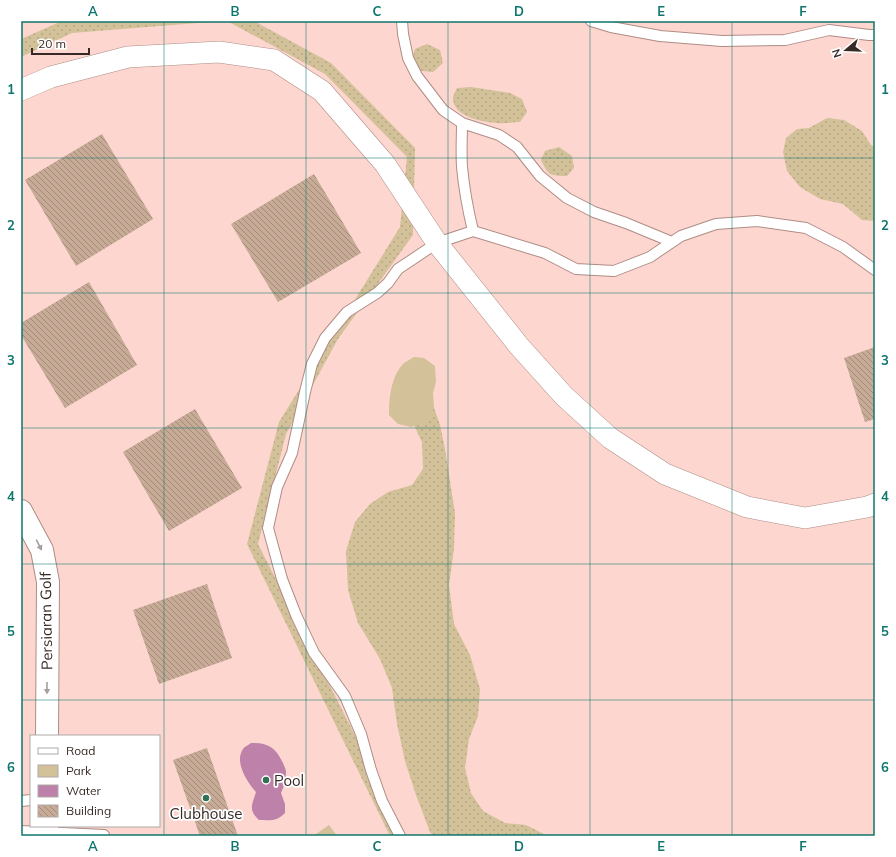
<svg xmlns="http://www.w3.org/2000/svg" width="896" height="857" font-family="Mulish,sans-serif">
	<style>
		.green { fill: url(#green-dots) }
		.pitch { fill: #d3c19a }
		.water { fill: #be81aa }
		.building { fill: url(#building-back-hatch) }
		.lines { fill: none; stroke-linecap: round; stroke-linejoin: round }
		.lane-casing { stroke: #af8c85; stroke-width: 12 }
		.street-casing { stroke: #af8c85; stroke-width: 22 }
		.secondary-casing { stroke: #af8c85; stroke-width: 24 }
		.lane { stroke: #fff; stroke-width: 10 }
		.street { stroke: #fff; stroke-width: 21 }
		.secondary { stroke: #fff; stroke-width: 22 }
		.oneway { fill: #a59f9d }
		.grid { fill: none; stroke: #0f766e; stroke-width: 1; stroke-opacity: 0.55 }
		.poi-dot { fill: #336e57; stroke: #fff; stroke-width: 1.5 }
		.labels { text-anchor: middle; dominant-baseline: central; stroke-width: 3.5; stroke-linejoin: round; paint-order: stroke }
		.street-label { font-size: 15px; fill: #372926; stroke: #fff }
		.poi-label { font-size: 15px; fill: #372926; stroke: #fff; text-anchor: start }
		.neatline { fill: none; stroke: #0f766e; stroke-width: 1.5 }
		.grid-label { font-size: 13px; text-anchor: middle; font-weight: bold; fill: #0f766e }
	</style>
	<defs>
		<pattern id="green-dots" width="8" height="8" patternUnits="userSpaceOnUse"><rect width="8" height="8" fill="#d3c19a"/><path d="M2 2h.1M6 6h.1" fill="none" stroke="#b6a685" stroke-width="1.8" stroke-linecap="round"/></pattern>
		<pattern id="building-back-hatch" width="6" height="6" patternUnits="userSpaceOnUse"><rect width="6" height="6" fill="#c7ab96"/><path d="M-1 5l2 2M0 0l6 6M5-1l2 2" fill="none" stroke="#a28b7a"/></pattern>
	</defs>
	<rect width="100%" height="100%" fill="#fdd7cf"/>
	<path class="green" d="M 62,21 L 223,21 L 72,33 L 21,57 L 21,39 Z
		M 227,21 L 254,21 L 331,63 L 415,148 L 413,235 L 338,339 L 286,434 L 258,544 L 406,836 L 390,836 L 247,544 L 279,422 L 400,227 L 407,157 L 325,74 Z
		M 427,44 L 440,50 L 443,63 L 433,72 L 422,71 L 412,61 L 415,49 Z
		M 471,87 L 510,93 L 522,99 L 527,112 L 520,122 C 513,122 505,124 498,123 C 483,122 452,117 453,97 C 454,94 456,90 457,88 Z
		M 827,118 L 844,120 L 862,131 L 871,145 L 875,147 L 875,221 L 862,220 L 843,204 L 820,199 L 800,187 L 787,171 L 783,152 L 786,138 L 797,129 L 809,128 Z
		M 559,147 L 572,156 L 574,168 L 567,176 C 550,176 548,175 541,160 L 545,151 Z
		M 431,399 L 440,425 L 445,449 L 455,513 L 454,549 L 449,585 L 454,624 L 470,655 L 480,689 L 478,716 L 469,739 L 465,768 L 471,793 L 483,811 L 505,823 L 526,825 L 548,836 L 433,836 L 430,832 L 416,795 L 405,761 L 397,724 L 392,688 L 380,659 L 358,623 L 348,590 L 346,551 L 355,522 L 370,504 L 388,492 L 412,485 L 423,469 L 422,442 L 409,415 Z"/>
	<path class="pitch" d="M 414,357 L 424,358 L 435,366 L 436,382 L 433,393 L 434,407 L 427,422 L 411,427 L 398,424 L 389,415 C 389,398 391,377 403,364 C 406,361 411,359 414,357 Z
		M 329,825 L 337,836 L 313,836 Z"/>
	<path class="water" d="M 251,743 C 268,742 276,748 283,763 C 284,766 286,769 286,772 C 286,780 284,786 281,793 L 285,804 L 285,813 C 276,822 271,820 259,820 C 248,810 252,805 256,792 C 247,782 234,762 243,749 C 245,746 249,745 251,743 Z"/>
	<path class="building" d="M 102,134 L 153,219 L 76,266 L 25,180 Z
		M 314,174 L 361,253 L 278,302 L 231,224 Z
		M 89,282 L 137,365 L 65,408 L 21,335 L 21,323 Z
		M 875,347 L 875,419 L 865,422 L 844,358 Z
		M 195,409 L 242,488 L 169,531 L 123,452 Z
		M 207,584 L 232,658 L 159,684 L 133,610 Z
		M 207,748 L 238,836 L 200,836 L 173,760 Z"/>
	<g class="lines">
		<defs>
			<path id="lane" d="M 402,21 L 403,34 L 408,58 L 417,76 L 443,110 L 462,123 L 499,135 L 517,147 L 540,176 L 567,198 L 594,212 L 626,223 L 672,242
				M 591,21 L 611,27 L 660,36 L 722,41 L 785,40 L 829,30 L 869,35 L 875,35
				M 462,123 C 462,137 461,152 462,167 C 464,189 468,210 473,231
				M 21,801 L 31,800
				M 21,831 L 104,835
				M 400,836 L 382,801 L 371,770 L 361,734 L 345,696 L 314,653 L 296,615 L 282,579 L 268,528 L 277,487 L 292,453 L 305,392 L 312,364 L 325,338 L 347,312 L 377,293 L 388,283 L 398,269 L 437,243 L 473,231 L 545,253 L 576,269 L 614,271 L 650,257 L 681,236 L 716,224 L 757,221 L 806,228 L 843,247 L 875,270"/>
			<path id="street" d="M 21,90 L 51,77 L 128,57 L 219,52 L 274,60 L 322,91 L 385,164 L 437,243 L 519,346 L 564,396 L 610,438 L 665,474 L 747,507 L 805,518 L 867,507 L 875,504"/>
			<path id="secondary" d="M 21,511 L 42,550 L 48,582 L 47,736
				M 47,836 L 47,826"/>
		</defs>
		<use href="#lane" class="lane-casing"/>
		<use href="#street" class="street-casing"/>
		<use href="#secondary" class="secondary-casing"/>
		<use href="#lane" class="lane"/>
		<use href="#street" class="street"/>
		<use href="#secondary" class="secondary"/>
	</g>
	<defs><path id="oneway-solid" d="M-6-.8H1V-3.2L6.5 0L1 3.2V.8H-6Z"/></defs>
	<g class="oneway">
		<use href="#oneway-solid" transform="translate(39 545) rotate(63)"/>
		<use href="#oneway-solid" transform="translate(47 688) rotate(90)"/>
	</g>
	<path class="grid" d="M 164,21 L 164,836M 306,21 L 306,836M 448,21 L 448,836M 590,21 L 590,836M 732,21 L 732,836M 21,158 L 875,158M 21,293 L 875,293M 21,428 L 875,428M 21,564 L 875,564M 21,700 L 875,700"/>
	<g class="poi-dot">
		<circle cx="266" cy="780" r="4"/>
		<circle cx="206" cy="798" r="4"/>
	</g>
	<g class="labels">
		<g class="street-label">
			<text transform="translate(46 621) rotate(-91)">Persiaran Golf</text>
		</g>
		<g class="poi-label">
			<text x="274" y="780">Pool</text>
			<text x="206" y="813" text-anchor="middle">Clubhouse</text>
		</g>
	</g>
	<rect width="896" height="857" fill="none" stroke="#ffffff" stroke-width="44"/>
	<rect x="30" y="735" width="130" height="92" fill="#ffffff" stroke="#afa9a8"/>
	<rect x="38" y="748" width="20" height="6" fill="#ffffff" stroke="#afa9a8"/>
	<text x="66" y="755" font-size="12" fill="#372926">Road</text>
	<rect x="38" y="765" width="20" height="12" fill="#d3c19a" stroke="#afa9a8"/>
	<text x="66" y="775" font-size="12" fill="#372926">Park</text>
	<rect x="38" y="785" width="20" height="12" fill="#be81aa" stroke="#afa9a8"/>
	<text x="66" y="795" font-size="12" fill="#372926">Water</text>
	<rect x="38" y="805" width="20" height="12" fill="url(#building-back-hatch)" stroke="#afa9a8"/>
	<text x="66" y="815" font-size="12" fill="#372926">Building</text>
	<g transform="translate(846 50) rotate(251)" stroke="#ffffff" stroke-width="3" paint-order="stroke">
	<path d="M0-3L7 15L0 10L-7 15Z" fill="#372926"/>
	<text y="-6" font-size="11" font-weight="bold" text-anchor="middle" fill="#372926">N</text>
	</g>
	<path d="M32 48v6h57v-6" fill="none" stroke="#372926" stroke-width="2"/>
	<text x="38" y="48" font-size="12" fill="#372926" stroke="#ffffff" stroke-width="3" paint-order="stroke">20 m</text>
	<rect x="22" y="22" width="852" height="813" class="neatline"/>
	<g class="grid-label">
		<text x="93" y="16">A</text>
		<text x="235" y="16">B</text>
		<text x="377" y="16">C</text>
		<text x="519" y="16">D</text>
		<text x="661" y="16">E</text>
		<text x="803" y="16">F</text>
		<text x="11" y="94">1</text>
		<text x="885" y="94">1</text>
		<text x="11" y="230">2</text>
		<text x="885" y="230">2</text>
		<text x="11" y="365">3</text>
		<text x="885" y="365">3</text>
		<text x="11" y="501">4</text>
		<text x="885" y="501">4</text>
		<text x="11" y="636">5</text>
		<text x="885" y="636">5</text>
		<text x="11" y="772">6</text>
		<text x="885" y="772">6</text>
		<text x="93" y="851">A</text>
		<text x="235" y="851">B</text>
		<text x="377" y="851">C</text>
		<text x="519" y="851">D</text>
		<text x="661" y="851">E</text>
		<text x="803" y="851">F</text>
	</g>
</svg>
